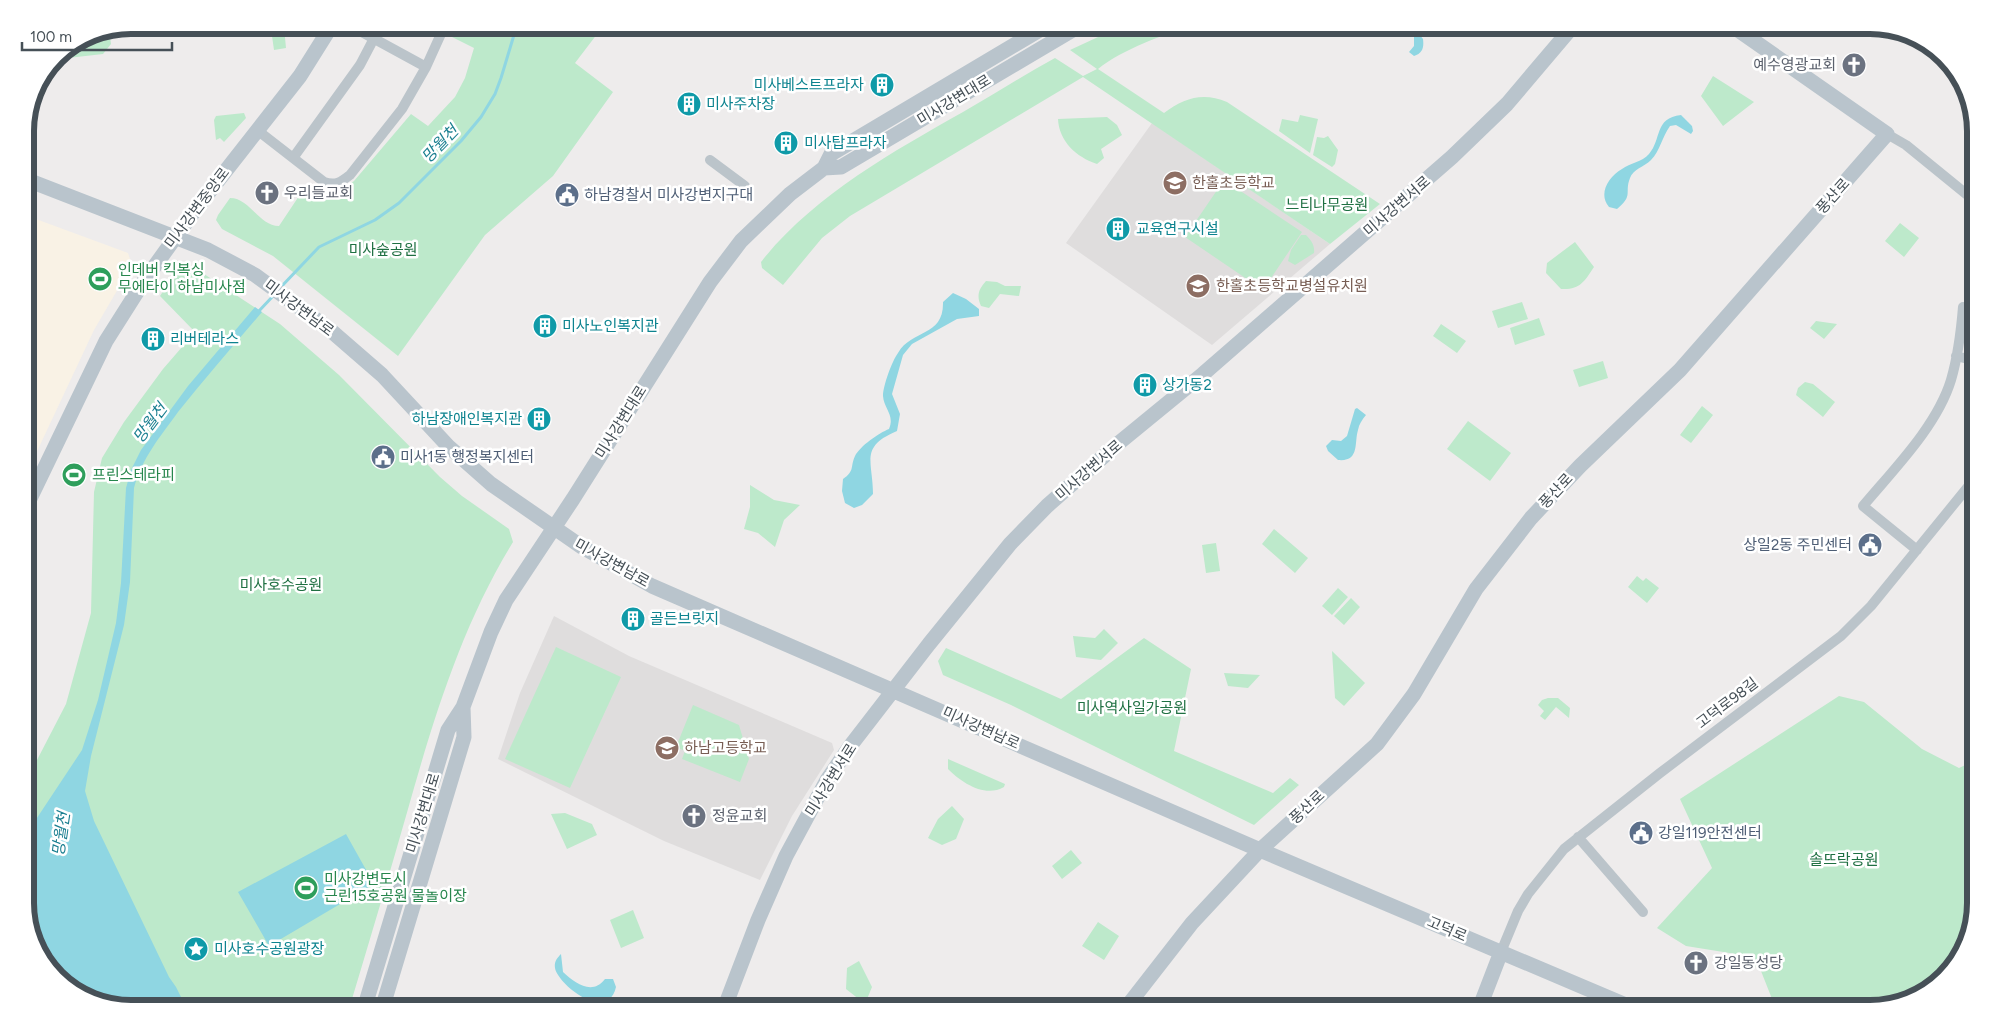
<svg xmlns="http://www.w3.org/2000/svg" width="2001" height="1034" font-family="Figtree,'Noto Sans KR',sans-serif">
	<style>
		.commercial { fill: #f9f2e5 }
		.education { fill: #dfdddd }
		.green { fill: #bde9cb }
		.water { fill: #8fd6e2 }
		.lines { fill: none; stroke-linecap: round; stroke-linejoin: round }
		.stream { stroke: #8fd6e2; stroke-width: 3 }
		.street { stroke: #bbc4ca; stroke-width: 10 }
		.secondary { stroke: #b9c4cc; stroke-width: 15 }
		.labels { text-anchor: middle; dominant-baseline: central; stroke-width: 5; stroke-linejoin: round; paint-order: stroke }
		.worship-label { font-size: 15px; fill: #5b616d; stroke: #fff; text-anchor: start }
		.culture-label { font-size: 15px; fill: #0d838f; stroke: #fff; text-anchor: start }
		.street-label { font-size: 15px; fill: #465057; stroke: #fff }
		.education-label { font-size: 15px; fill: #785e54; stroke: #fff; text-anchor: start }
		.service-label { font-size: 15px; fill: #4e5e75; stroke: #fff; text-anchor: start }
		.park-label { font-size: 15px; fill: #1f7042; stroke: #fff }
		.leisure-label { font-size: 15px; fill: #27864d; stroke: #fff; text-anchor: start }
		.water-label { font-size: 16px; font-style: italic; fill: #1a7f90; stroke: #fff }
		.rim { fill: none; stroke: #465057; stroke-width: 6 }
	</style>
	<rect width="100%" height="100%" fill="#eeecec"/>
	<path class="commercial" d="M 25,215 L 128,253 L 132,265 L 94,330 L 25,477 Z"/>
	<path class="education" d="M 1152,123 L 1330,244 L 1212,345 L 1066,243 Z
		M 554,616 L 629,656 L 832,743 L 834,750 L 792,816 L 760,880 L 664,841 L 498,759 L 520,693 Z"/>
	<path class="green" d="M 455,25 L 604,25 L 575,63 L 613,92 L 553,176 L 485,235 L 398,356 L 273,256 L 222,229 L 216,220 L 218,215 L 230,198 C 250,198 259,226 279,226 L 307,184 C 325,195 337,194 354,181 L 411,114 L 428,126 L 455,97 L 465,78 L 474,48 L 450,36 Z
		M 1124,25 L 1194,25 C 1163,35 1123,49 1098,69 L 1164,113 C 1184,98 1203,92 1227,102 L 1380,204 L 1330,244 L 1083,77 L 850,216 L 822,238 L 783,285 L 762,268 L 761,262 C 812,197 892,152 963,112 C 994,94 1024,75 1055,58 L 1083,76 L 1097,69 L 1070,50 Z
		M 284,27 L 286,48 L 274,50 L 271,29 Z
		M 109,30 L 111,44 L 103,54 L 68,58 L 67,49 L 90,33 Z
		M 1713,76 L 1754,102 L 1723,126 L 1701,96 Z
		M 244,113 L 246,118 L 224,142 L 220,138 L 216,140 L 214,120 L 216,116 Z
		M 1300,115 L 1318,119 L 1310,153 L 1279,131 L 1282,119 L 1298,122 Z
		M 1107,117 L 1117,125 L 1122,135 L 1101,149 L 1104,158 L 1097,164 C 1076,157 1059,141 1058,119 Z
		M 1328,136 L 1338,150 L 1335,164 L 1332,167 L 1313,155 L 1317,137 L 1324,138 Z
		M 1224,180 L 1302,232 L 1263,290 L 1185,237 Z
		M 1900,223 L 1919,238 L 1904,257 L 1885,241 Z
		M 1301,235 L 1306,235 C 1311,240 1315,245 1314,253 L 1295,265 L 1288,261 L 1291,250 Z
		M 1575,242 L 1594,267 C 1584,282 1580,290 1561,289 L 1546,273 L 1547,263 Z
		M 179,267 L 201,272 L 280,324 L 339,375 L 440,477 L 462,496 L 509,529 L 513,542 C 462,625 434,717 408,809 C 389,876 369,942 349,1009 L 130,1009 L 84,998 L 43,962 L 25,911 L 25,775 L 37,760 L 66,704 L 91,613 L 94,492 L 102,458 L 124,422 L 163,369 L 195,332 L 160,296 Z
		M 986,281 L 997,282 L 1005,286 L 1021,286 L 1019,296 L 1000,294 L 989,308 L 981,306 C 976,295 979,289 986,281 Z
		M 1522,302 L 1528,319 L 1498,328 L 1492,311 Z
		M 1539,318 L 1545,335 L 1515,345 L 1510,328 Z
		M 1816,321 L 1837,324 L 1824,339 L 1810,328 Z
		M 1441,324 L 1466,341 L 1457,353 L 1433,336 Z
		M 1603,361 L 1608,378 L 1579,387 L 1573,370 Z
		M 1805,382 L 1813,384 L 1835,402 L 1823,417 L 1796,395 L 1798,388 Z
		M 1702,406 L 1713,415 L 1691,443 L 1680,435 Z
		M 1468,421 L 1511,453 L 1490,481 L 1447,449 Z
		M 750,485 L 774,500 L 800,505 L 784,520 L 775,547 L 758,533 L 744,529 L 750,507 Z
		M 1274,529 L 1308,558 L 1295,573 L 1262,544 Z
		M 1216,543 L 1220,571 L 1206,573 L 1202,545 Z
		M 1637,576 L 1643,581 L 1646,578 L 1659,588 L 1647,603 L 1628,587 Z
		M 1338,588 L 1348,597 L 1332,615 L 1322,606 Z
		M 1351,598 L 1360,607 L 1344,625 L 1334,616 Z
		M 1104,629 L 1118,643 L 1101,660 L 1076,657 L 1073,636 L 1095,638 Z
		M 1144,638 L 1191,669 L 1174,751 L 1273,793 L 1290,778 L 1299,785 L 1254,825 L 1011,705 L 943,675 L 938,661 L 946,648 L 1061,699 Z
		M 556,647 L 621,677 L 570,788 L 505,759 Z
		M 1332,651 L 1365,683 L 1344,706 L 1335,698 Z
		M 1224,673 L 1260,675 L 1248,688 L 1228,686 Z
		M 1839,696 L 1864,702 L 1922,749 L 1959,768 L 1976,760 L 1976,904 L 1965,950 L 1924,995 L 1871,1009 L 1776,1009 L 1761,971 L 1742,955 L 1686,946 L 1657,928 L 1712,868 L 1680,799 Z
		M 1548,698 L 1558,698 L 1570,708 L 1569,718 L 1556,707 L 1545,720 L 1540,716 L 1544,711 L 1538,705 L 1542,700 Z
		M 693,705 L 739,725 L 749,759 L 740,782 L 682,759 L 685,751 L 676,747 Z
		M 948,759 L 1005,784 L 1004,787 C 985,798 962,783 948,769 Z
		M 952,806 L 964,819 L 956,839 L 942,845 L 928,838 L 938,819 Z
		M 565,813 L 592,824 L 597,835 L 567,849 L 551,814 Z
		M 1071,850 L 1082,863 L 1062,879 L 1052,866 Z
		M 633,910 L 644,938 L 621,948 L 610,920 Z
		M 1098,922 L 1119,936 L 1104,960 L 1082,946 Z
		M 859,961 L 872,987 L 865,1004 L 846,989 L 847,968 Z"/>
	<path class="water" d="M 1419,34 L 1423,39 C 1424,47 1423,53 1414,56 L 1409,52 L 1414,46 L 1414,35 Z
		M 1681,115 L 1692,126 L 1693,131 L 1691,134 L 1676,125 L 1670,126 C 1662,137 1660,151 1651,160 C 1644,167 1633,169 1630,178 C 1624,193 1634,195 1617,209 L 1609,207 C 1598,194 1608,177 1622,169 C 1630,163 1642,162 1649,154 C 1662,139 1654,118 1681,115 Z
		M 953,293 L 966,299 L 979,309 L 979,316 L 957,319 L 912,344 L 903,355 L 892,394 L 900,414 L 897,431 C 859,447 873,461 873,494 L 862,505 L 854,508 L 845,503 L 842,491 L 843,479 C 855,471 850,467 855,456 C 860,446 879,433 889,429 C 895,415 884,409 883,396 C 883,386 892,361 898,353 C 912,329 944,337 943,302 Z
		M 255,307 L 262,312 C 234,345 205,378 178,412 C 160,437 142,458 134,488 L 130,582 L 124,625 L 91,756 L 85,791 L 94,821 L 169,977 L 176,987 L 187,1009 L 130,1009 L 84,998 L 43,962 L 25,911 L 25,836 L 82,750 L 98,700 L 116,623 L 121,583 L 126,488 L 131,470 L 141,450 L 188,386 Z
		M 1357,408 L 1366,415 C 1362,420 1359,424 1358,430 C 1354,443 1360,462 1338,460 L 1328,451 L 1326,446 L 1332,440 L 1341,441 L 1347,436 L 1355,409 Z
		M 346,834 L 374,884 L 269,946 L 238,892 Z
		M 561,954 L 563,972 C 575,983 592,996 605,979 L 613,979 L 616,987 C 607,1025 557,983 555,968 C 554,962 557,958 561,954 Z"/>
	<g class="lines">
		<path class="stream" d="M 280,288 L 319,247 L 375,220 L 399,203 L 461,141 L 481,117 L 495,94 L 501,78 L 517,25
			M 258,312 L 274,295"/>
		<path class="street" d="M 349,25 L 426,67
			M 257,130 L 324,182 C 336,186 341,182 350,175 L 402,109 L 426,67 L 445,25
			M 1887,134 L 1906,145 L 1976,202
			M 293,158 L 360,65 L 381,25
			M 710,160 L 745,186
			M 1956,356 L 1976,361
			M 1917,550 L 1863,506 C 1894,469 1937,426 1951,380 C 1958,356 1961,332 1963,307
			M 1578,837 L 1643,912
			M 1501,952 L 1518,911 L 1528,894 L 1564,849 L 1660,773 L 1841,636 L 1871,606 L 1976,477"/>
		<path class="secondary" d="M 824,168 L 841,167 L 1081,25
			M 25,179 L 208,250 L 255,275 L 329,329 L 382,375 L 448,446 L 491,484 L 582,547 L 652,586 L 1260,850 L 1635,1009
			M 25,509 L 106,341 L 144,281 L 195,210 L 300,76 L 332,25
			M 364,1009 L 448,730 L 463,707 L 491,632 L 506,600 L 573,499 L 710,282 L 741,241 L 790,194 L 824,168 L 831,154 L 1048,25
			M 382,1009 L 464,737 L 463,707
			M 724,1009 L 758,920 L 786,856 L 827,780 L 851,745 L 929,644 L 1010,544 L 1047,506 L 1120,442 L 1203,374 L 1452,157 L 1507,104 L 1574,25
			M 1125,1009 L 1192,923 L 1260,850 L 1377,744 L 1414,694 L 1476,589 L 1531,518 L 1580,466 L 1680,370 L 1887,134 L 1731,25
			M 1479,1009 L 1501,952"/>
	</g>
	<defs>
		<symbol id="church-disc" viewBox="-11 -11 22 22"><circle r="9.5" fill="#6b7280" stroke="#fff"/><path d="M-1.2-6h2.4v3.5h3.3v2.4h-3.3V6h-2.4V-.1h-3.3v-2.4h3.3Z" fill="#fff"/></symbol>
		<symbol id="building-disc" viewBox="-11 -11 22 22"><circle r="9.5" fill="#0f9aa8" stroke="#fff"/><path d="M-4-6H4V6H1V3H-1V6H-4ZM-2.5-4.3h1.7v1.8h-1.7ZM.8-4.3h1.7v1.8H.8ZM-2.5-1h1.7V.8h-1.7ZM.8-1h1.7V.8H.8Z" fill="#fff"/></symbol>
		<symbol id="school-disc" viewBox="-11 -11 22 22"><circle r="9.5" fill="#8d6e63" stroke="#fff"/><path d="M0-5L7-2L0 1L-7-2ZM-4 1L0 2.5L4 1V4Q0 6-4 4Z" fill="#fff"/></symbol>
		<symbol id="civic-disc" viewBox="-11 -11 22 22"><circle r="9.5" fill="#5c6f8a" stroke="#fff"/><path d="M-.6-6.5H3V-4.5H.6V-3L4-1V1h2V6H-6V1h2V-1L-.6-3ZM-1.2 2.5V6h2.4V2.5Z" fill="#fff"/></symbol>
		<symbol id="stadium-disc" viewBox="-11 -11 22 22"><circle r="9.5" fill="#2e9e5b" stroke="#fff"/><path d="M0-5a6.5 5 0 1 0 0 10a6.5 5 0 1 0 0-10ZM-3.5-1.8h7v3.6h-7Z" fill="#fff"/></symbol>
		<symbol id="sight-disc" viewBox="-11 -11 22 22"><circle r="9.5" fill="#0f9aa8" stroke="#fff"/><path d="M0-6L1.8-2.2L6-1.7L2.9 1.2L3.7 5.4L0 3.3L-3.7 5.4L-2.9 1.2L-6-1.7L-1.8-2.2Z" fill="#fff"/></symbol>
	</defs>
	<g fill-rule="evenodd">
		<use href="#church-disc" x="1840" y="51" width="28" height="28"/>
		<use href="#building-disc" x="868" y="71" width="28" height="28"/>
		<use href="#building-disc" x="675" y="90" width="28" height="28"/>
		<use href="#building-disc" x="772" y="129" width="28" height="28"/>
		<use href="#school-disc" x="1161" y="169" width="28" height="28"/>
		<use href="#church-disc" x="253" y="179" width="28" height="28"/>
		<use href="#civic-disc" x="553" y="181" width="28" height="28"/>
		<use href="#building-disc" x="1104" y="215" width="28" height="28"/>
		<use href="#stadium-disc" x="86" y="265" width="28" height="28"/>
		<use href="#school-disc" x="1184" y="272" width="28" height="28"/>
		<use href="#building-disc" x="531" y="312" width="28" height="28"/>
		<use href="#building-disc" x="139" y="325" width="28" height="28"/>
		<use href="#building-disc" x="1131" y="371" width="28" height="28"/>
		<use href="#building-disc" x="525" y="405" width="28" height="28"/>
		<use href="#civic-disc" x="369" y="443" width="28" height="28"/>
		<use href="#stadium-disc" x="60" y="461" width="28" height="28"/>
		<use href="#civic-disc" x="1856" y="531" width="28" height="28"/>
		<use href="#building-disc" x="619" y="605" width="28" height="28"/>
		<use href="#school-disc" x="653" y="734" width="28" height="28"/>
		<use href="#church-disc" x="680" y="802" width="28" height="28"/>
		<use href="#civic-disc" x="1627" y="819" width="28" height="28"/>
		<use href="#stadium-disc" x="292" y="874" width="28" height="28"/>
		<use href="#sight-disc" x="182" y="935" width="28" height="28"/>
		<use href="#church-disc" x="1682" y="949" width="28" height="28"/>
	</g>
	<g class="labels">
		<g class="worship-label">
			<text x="1836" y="65" text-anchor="end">예수영광교회</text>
			<text x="284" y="193">우리들교회</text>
			<text x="712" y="816">정윤교회</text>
			<text x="1714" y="963">강일동성당</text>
		</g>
		<g class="culture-label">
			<text x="864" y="85" text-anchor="end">미사베스트프라자</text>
			<text x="706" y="104">미사주차장</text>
			<text x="804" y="143">미사탑프라자</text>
			<text x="1136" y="229">교육연구시설</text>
			<text x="562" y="326">미사노인복지관</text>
			<text x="170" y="339">리버테라스</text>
			<text x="1162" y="385">상가동2</text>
			<text x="522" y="419" text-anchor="end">하남장애인복지관</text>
			<text x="650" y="619">골든브릿지</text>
			<text x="214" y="949">미사호수공원광장</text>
		</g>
		<g class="street-label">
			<text transform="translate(954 100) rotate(-31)">미사강변대로</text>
			<text transform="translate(1833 196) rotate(-48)">풍산로</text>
			<text transform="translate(1397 206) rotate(-41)">미사강변서로</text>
			<text transform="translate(197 208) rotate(-53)">미사강변중앙로</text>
			<text transform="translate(299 308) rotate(37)">미사강변남로</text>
			<text transform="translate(621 422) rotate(-58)">미사강변대로</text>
			<text transform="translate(1089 470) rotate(-41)">미사강변서로</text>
			<text transform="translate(1556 491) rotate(-47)">풍산로</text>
			<text transform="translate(612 563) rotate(29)">미사강변남로</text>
			<text transform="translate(1727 703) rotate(-37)">고덕로98길</text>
			<text transform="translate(981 728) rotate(24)">미사강변남로</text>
			<text transform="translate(831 780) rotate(-58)">미사강변서로</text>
			<text transform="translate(1307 807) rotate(-43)">풍산로</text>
			<text transform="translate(423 813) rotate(-73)">미사강변대로</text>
			<text transform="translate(1447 929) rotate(23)">고덕로</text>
		</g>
		<g class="education-label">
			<text x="1192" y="183">한홀초등학교</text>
			<text x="1216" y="286">한홀초등학교병설유치원</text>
			<text x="684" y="748">하남고등학교</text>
		</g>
		<g class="service-label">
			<text x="584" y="195">하남경찰서 미사강변지구대</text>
			<text x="400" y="457">미사1동 행정복지센터</text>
			<text x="1852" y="545" text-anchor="end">상일2동 주민센터</text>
			<text x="1658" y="833">강일119안전센터</text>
		</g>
		<g class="park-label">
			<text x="1327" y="205">느티나무공원</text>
			<text x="383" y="250">미사숲공원</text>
			<text x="281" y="585">미사호수공원</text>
			<text x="1132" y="708">미사역사일가공원</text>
			<text x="1844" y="860">솔뜨락공원</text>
		</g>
		<g class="leisure-label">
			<text x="118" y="270">인데버 킥복싱<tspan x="118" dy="17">무에타이 하남미사점</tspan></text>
			<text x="92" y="475">프린스테라피</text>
			<text x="324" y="879">미사강변도시<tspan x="324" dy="17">근린15호공원 물놀이장</tspan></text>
		</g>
		<g class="water-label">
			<text transform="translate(440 144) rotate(-46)">망월천</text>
			<text transform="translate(150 423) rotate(-53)">망월천</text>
			<text transform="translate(61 834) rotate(-82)">망월천</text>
		</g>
	</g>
	<path d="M0 0H2001V1034H0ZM131 34H1870A97 97 0 0 1 1967 131V903A97 97 0 0 1 1870 1000H131A97 97 0 0 1 34 903V131A97 97 0 0 1 131 34Z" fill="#fff" fill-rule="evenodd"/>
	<path class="rim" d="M131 34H1870A97 97 0 0 1 1967 131V903A97 97 0 0 1 1870 1000H131A97 97 0 0 1 34 903V131A97 97 0 0 1 131 34Z"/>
	<path d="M22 42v8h150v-8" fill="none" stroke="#465057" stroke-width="2.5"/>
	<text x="30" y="42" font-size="15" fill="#465057" stroke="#ffffff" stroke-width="4" paint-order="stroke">100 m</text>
</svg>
